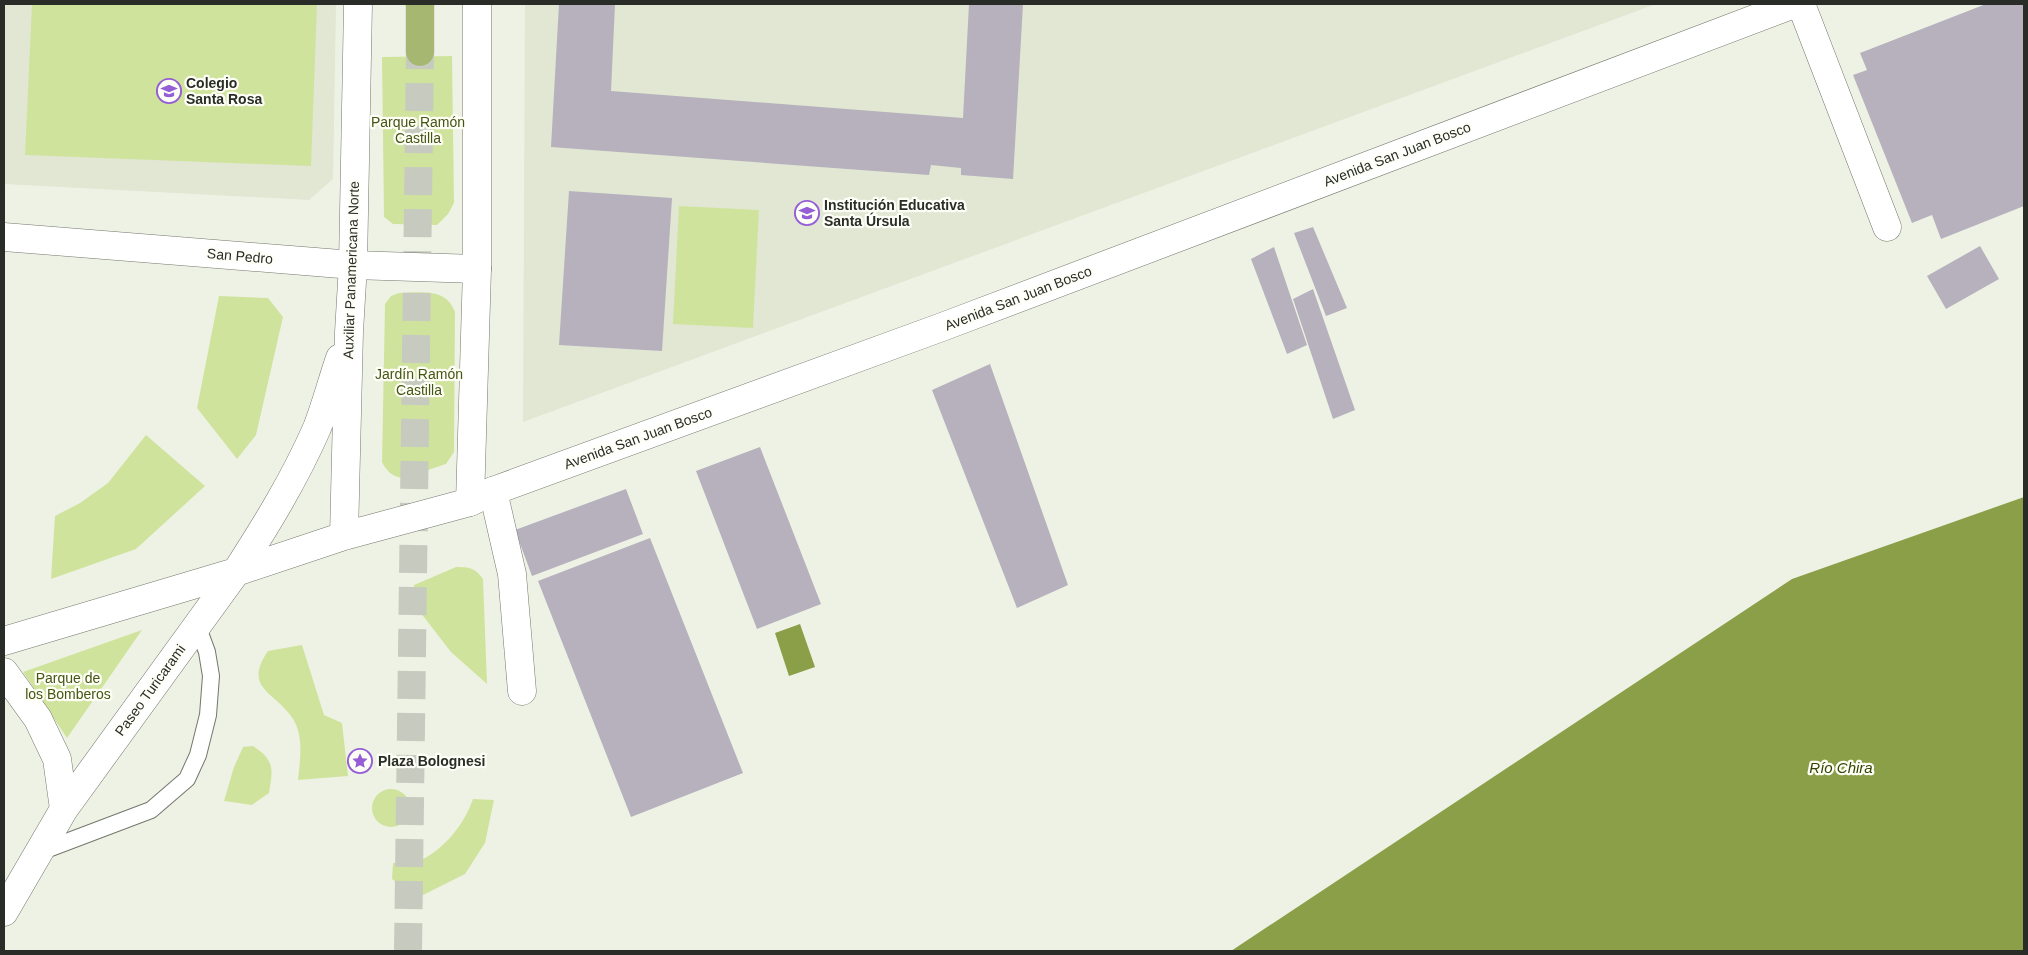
<svg xmlns="http://www.w3.org/2000/svg" width="2028" height="955" font-family="Arial,sans-serif">
	<style>
		.built { fill: #e1e7d3 }
		.green { fill: #d0e39d }
		.water { fill: #8b9f48 }
		.building { fill: #b6b1bd }
		.lines { fill: none; stroke-linecap: round; stroke-linejoin: round }
		.trunk-tunnel { stroke: #c7cabf; stroke-width: 28; stroke-dasharray: 28 14; stroke-linecap: butt }
		.service-casing { stroke: #74776c; stroke-width: 18 }
		.minor-casing { stroke: #74776c; stroke-width: 29 }
		.tertiary-casing { stroke: #74776c; stroke-width: 29 }
		.secondary-casing { stroke: #74776c; stroke-width: 29 }
		.trunk-casing { stroke: #d0d1cf; stroke-width: 29 }
		.service { stroke: #fff; stroke-width: 16 }
		.minor { stroke: #fff; stroke-width: 28 }
		.tertiary { stroke: #fff; stroke-width: 28 }
		.secondary { stroke: #fff; stroke-width: 28 }
		.trunk { stroke: #a6b772; stroke-width: 28 }
		.labels { text-anchor: middle; dominant-baseline: central; stroke-width: 4.5; stroke-linejoin: round; paint-order: stroke }
		.poi-label { font-size: 14px; font-weight: bold; fill: #2a2c27; stroke: #fdfff7; text-anchor: start }
		.park-label { font-size: 14px; fill: #465414; stroke: #fdfff7 }
		.street-label { font-size: 14px; fill: #2a2c27; stroke: #fdfff7 }
		.water-label { font-size: 15px; font-style: italic; fill: #364300; stroke: #fdfff7 }
	</style>
	<rect width="100%" height="100%" fill="#eef2e5"/>
	<path class="built" d="M 4,4 L 336,4 L 333,179 L 309,200 L 4,184 Z
		M 525,4 L 1656,4 L 523,422 Z"/>
	<path class="green" d="M 32,4 L 317,4 L 311,166 L 25,155 Z
		M 452,56 L 454,203 L 448,214 L 437,225 L 393,224 L 384,217 L 382,57 Z
		M 679,206 L 759,210 L 753,328 L 673,324 Z
		M 399,293 C 420,293 446,287 455,312 L 454,452 L 446,464 L 404,478 C 394,478 386,471 382,462 L 385,304 L 391,296 Z
		M 219,296 L 268,298 L 283,317 L 256,435 L 237,459 L 197,408 Z
		M 146,435 L 205,486 L 136,549 L 51,579 L 55,516 L 80,503 L 108,483 Z
		M 456,567 C 470,567 475,568 483,579 L 487,684 L 451,652 L 413,603 L 414,585 Z
		M 142,630 L 67,738 L 23,672 Z
		M 302,645 L 324,715 L 342,723 L 348,776 L 298,780 C 300,761 304,736 293,719 C 276,692 242,689 268,651 Z
		M 253,746 C 275,760 273,769 269,793 L 252,805 L 224,801 L 234,767 L 243,747 Z
		M372 808a19 19 0 1 1 38 0a19 19 0 1 1-38 0Z
		M 473,799 L 494,800 L 485,843 L 465,874 L 413,900 L 404,888 L 392,879 L 393,863 C 400,863 410,864 417,862 C 443,851 464,825 473,799 Z"/>
	<path class="water" d="M 2024,497 L 2024,951 L 1231,951 L 1792,579 Z
		M 800,624 L 815,667 L 789,676 L 775,633 Z"/>
	<path class="building" d="M 559,4 L 615,4 L 611,91 L 963,118 L 969,4 L 1023,4 L 1013,179 L 961,175 L 961,168 L 931,165 L 929,175 L 551,147 Z
		M 1986,4 L 2024,4 L 2024,206 L 1941,239 L 1932,215 L 1912,223 L 1853,75 L 1867,70 L 1860,53 Z
		M 569,191 L 672,198 L 662,351 L 559,345 Z
		M 1313,227 L 1347,308 L 1326,316 L 1294,233 Z
		M 1980,246 L 1999,279 L 1946,309 L 1927,276 Z
		M 1274,247 L 1307,345 L 1287,354 L 1251,259 Z
		M 1313,289 L 1355,410 L 1333,419 L 1293,299 Z
		M 990,364 L 1068,585 L 1017,608 L 932,390 Z
		M 760,447 L 821,604 L 757,629 L 696,471 Z
		M 626,489 L 643,534 L 532,576 L 515,530 Z
		M 650,538 L 743,773 L 631,817 L 538,581 Z"/>
	<g class="lines">
		<path class="trunk-tunnel" d="M 408,951 L 420,52"/>
		<defs>
			<path id="service" d="M 40,852 L 151,810 L 187,779 L 198,755 L 208,715 L 211,676 L 207,652 L 197,625"/>
			<path id="minor" d="M 1801,4 L 1887,227
				M 4,237 L 353,265 L 477,269
				M 493,491 L 512,574 L 522,691"/>
			<path id="tertiary" d="M 470,502 L 493,491 L 942,327 L 1794,4
				M 4,672 L 38,719 L 57,759 L 64,809
				M 4,912 L 64,809 L 236,572"/>
			<path id="secondary" d="M 344,536 L 349,332 L 353,265 L 358,4
				M 236,572 C 267,524 294,480 317,428 C 326,405 332,381 340,358
				M 4,641 L 236,572 L 344,536 L 470,502 L 477,269 L 477,4"/>
			<path id="trunk" d="M 420,52 L 420,4"/>
		</defs>
		<use href="#service" class="service-casing"/>
		<use href="#minor" class="minor-casing"/>
		<use href="#tertiary" class="tertiary-casing"/>
		<use href="#secondary" class="secondary-casing"/>
		<use href="#trunk" class="trunk-casing"/>
		<use href="#service" class="service"/>
		<use href="#minor" class="minor"/>
		<use href="#tertiary" class="tertiary"/>
		<use href="#secondary" class="secondary"/>
		<use href="#trunk" class="trunk"/>
	</g>
	<defs>
		<symbol id="school-ring" viewBox="-11 -11 22 22"><circle r="9.5" fill="#fdfff7" stroke="#955ed6" stroke-width="1.5"/><path d="M0-5L7-2L0 1L-7-2ZM-4 1L0 2.5L4 1V4Q0 6-4 4Z" fill="#955ed6"/></symbol>
		<symbol id="sight-ring" viewBox="-11 -11 22 22"><circle r="9.5" fill="#fdfff7" stroke="#955ed6" stroke-width="1.5"/><path d="M0-6L1.8-2.2L6-1.7L2.9 1.2L3.7 5.4L0 3.3L-3.7 5.4L-2.9 1.2L-6-1.7L-1.8-2.2Z" fill="#955ed6"/></symbol>
	</defs>
	<g fill-rule="evenodd">
		<use href="#school-ring" x="155" y="77" width="28" height="28"/>
		<use href="#school-ring" x="793" y="199" width="28" height="28"/>
		<use href="#sight-ring" x="346" y="747" width="28" height="28"/>
	</g>
	<g class="labels">
		<g class="poi-label">
			<text x="186" y="83">Colegio<tspan x="186" dy="16">Santa Rosa</tspan></text>
			<text x="824" y="205">Institución Educativa<tspan x="824" dy="16">Santa Úrsula</tspan></text>
			<text x="378" y="761">Plaza Bolognesi</text>
		</g>
		<g class="park-label">
			<text x="418" y="122">Parque Ramón<tspan x="418" dy="16">Castilla</tspan></text>
			<text x="419" y="374">Jardín Ramón<tspan x="419" dy="16">Castilla</tspan></text>
			<text x="68" y="678">Parque de<tspan x="68" dy="16">los Bomberos</tspan></text>
		</g>
		<g class="street-label">
			<text transform="translate(1397 154) rotate(-21)">Avenida San Juan Bosco</text>
			<text transform="translate(240 256) rotate(5)">San Pedro</text>
			<text transform="translate(351 270) rotate(-88)">Auxiliar Panamericana Norte</text>
			<text transform="translate(1018 298) rotate(-21)">Avenida San Juan Bosco</text>
			<text transform="translate(638 438) rotate(-20)">Avenida San Juan Bosco</text>
			<text transform="translate(150 690) rotate(-54)">Paseo Turicarami</text>
		</g>
		<g class="water-label">
			<text x="1841" y="767">Río Chira</text>
		</g>
	</g>
	<rect width="2028" height="955" fill="none" stroke="#2a2c27" stroke-width="10"/>
</svg>
